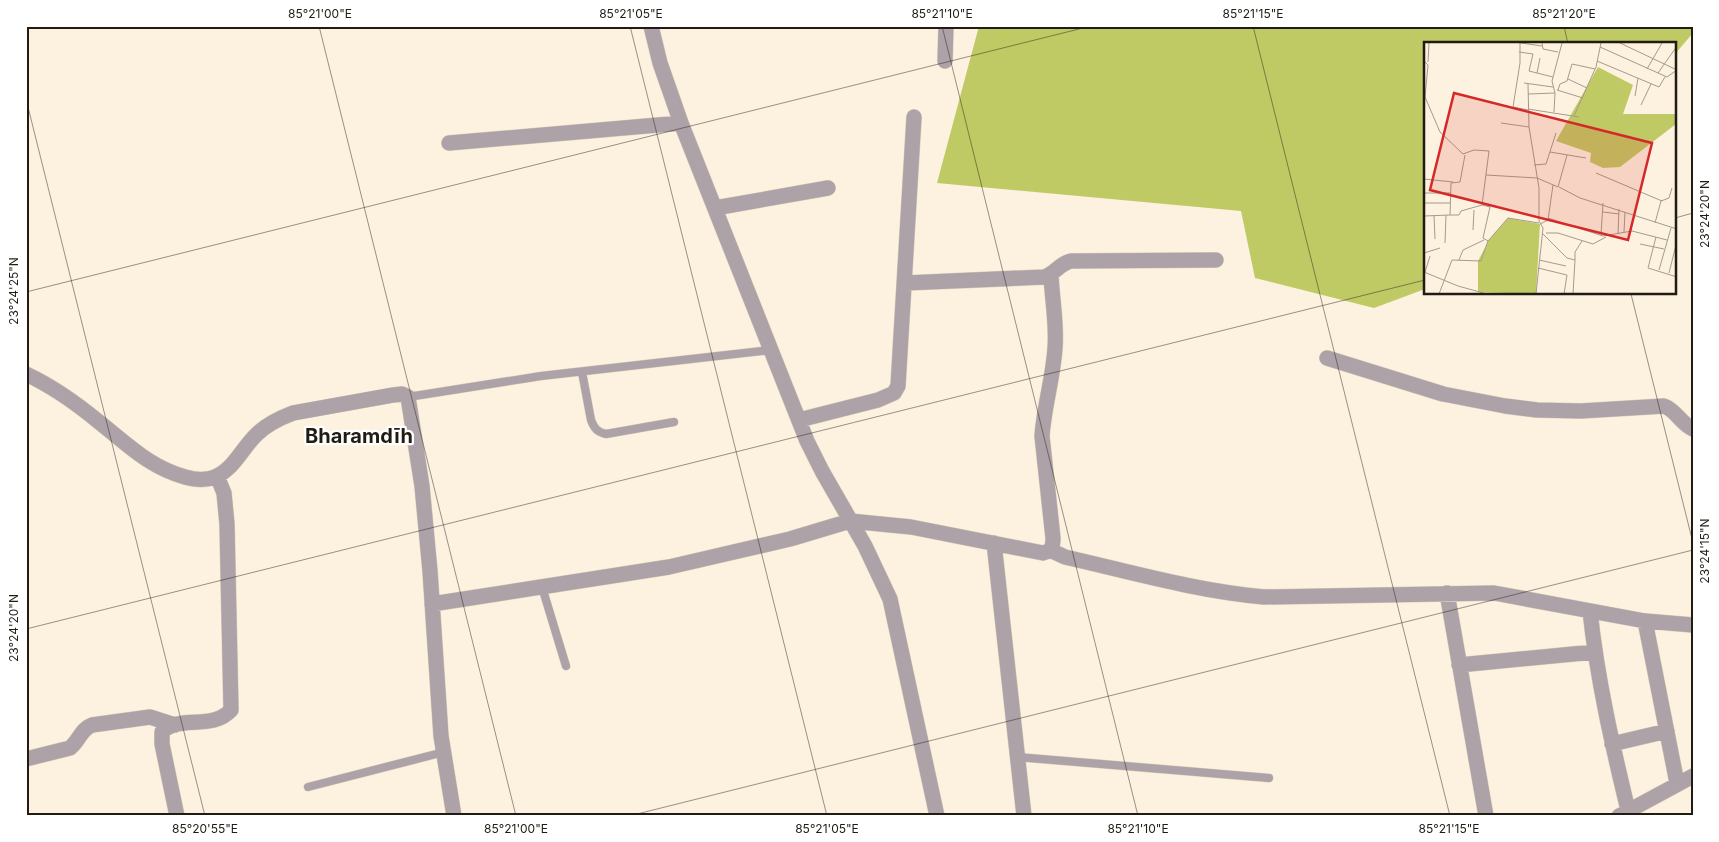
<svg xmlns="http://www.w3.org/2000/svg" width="1719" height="842" font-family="Inter,sans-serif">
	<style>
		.forest { fill: #c0ca64 }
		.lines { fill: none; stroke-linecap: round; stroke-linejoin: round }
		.lane-casing { stroke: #dacfbe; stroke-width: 9 }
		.street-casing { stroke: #dacfbe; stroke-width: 16 }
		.lane { stroke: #ada2a7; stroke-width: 8 }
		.street { stroke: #ada2a7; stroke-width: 15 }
		.ticks { fill: none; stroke: #201b13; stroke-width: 1; stroke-opacity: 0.45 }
		.labels { text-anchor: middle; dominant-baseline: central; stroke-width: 4.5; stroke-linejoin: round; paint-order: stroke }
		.district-label { font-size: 20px; font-weight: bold; fill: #201b13; stroke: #fff }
		.inset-road { fill: none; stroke: #a59b8d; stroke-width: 1 }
		.view { fill: #d62828; fill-opacity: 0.15; stroke: #d62828; stroke-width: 2.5 }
		.inset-edge { fill: none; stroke: #201b13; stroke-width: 2.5 }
		.neatline { fill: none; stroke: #201b13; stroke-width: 2 }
		.ticks-label { font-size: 12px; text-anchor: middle; fill: #201b13 }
	</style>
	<rect width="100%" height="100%" fill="#fdf1df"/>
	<path class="forest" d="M 979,26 L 1693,26 L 1693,33 L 1675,54 L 1675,44 L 1425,44 L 1425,289 L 1374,308 L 1255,278 L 1241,211 L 937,183 Z"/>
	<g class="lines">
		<defs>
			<path id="lane" d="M 582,372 L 591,420 C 594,428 597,432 606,434 L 674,422
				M 408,397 L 541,376 L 771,350
				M 542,587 L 566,666
				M 1017,757 L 1269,778
				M 308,787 L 444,752"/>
			<path id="street" d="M 651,26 L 660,63 L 681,123 L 807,441 L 822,471 L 865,546 L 890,599 L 937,816
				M 945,61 L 946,26
				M 449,143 L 681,123
				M 715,208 L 828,188
				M 905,283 L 1044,277 C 1055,274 1060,263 1071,261 L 1216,260
				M 1327,358 L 1443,394 L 1505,406 L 1537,410 L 1581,411 L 1664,406 C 1676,410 1681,424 1693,429
				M 26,374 C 54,387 76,403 99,422 C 127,444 149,467 185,477 C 195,480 204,481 215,477 C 234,469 242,448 257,434 C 267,424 280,418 293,413 L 393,395 L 402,394 L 408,397 L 422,486 L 430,571 L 441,736 L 454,816
				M 799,420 L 878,400 L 894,393 L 898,386 L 914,117
				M 994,543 L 1024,816
				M 1050,550 L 1065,557 C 1131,572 1196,591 1264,597 L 1494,593 L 1645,621 L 1693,625
				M 1447,593 L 1486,816
				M 432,604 L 669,567 L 790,539 L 850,521 L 911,527 L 1043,553 C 1052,551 1053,546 1053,538 L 1042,436 C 1044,407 1053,378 1055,348 C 1057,324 1052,299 1051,275
				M 1590,611 C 1597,678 1612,744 1628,810
				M 1645,621 L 1677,783
				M 1459,665 L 1594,652
				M 1612,744 L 1667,731
				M 26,759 L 70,748 C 79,741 81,729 92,725 L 150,717 L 175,725
				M 177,816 L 162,744 L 162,732 C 179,714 212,731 231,710 L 227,524 L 224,493 L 217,476
				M 1619,816 L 1693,776"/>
		</defs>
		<use href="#lane" class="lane-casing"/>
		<use href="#street" class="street-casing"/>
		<use href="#lane" class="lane"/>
		<use href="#street" class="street"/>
	</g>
	<path class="ticks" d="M 319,26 L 516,816M 630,26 L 827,816M 942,26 L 1138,816M 1253,26 L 1450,816M 1564,26 L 1568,44M 26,99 L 205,816M 1675,218 L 1693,213M 26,292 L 1091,26M 1631,294 L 1693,543M 26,629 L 1425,280M 629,816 L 1693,550"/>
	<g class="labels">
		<g class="district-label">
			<text x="359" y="436">Bharamdīh</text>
		</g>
	</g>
	<g transform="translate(1424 42)">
		<rect width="252" height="252" fill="#fdf1df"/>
		<path d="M 174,25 L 209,43 L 199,72 L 252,72 L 252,82 L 196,125 L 179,126 L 166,120 L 167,111 L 132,99 ZM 84,176 L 116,182 L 112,252 L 54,250 L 54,219 L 65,198 Z" fill="#c0ca64"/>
		<path class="inset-road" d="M 96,1 L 96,21 L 89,65 L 104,68M 97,1 L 118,4M 118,1 L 119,7 L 134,10M 196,1 L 253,28M 176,5 L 243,35 L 253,28M 95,10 L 109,12 L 105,29 L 129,35M 0,19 L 4,23 L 1,55 L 16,90 L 39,112 L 50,108 L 65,109 L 58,163 L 66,165 L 59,196 L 64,199M 173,19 L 235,45 L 241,35M 4,20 L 5,1M 223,27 L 238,1M 113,31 L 116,16M 234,31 L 253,4M 144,37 L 163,46M 100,41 L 129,45M 104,42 L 105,85 L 115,146 L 115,179 L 119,186 L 112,252M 133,48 L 159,56M 134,48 L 136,42 L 143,39 L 148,22 L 171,27M 104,52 L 131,51M 211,54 L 214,36M 217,63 L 227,42M 104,67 L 155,75M 130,70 L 131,51 L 128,39 L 138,1M 150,74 L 172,25 L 177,1M 77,81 L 105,85M 126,110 L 162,116M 110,123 L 122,122 L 132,91M 172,131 L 238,159M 62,133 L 113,136 L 134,145 L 143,113M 0,137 L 29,140M 135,145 L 156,156 L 253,187M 0,151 L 27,151M 0,161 L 26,161M 179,170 L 195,172M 10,173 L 11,197M 26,173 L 35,173 L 37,169 L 58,163M 0,174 L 26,173 L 27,141 L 36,140 L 41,113M 124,176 L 179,194 L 208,189 L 243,198M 231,181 L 237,159 L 245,156 L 248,146M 116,182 L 124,178 L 129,143M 49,188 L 50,168M 200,190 L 201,170M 118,191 L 143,216 L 151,218 L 149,252M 122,191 L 134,191 L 169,202 L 182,195M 194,192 L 195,167M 177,193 L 179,161M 232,195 L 224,226 L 253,235M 21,201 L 22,173M 216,202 L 240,207M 0,211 L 16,206M 35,218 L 39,208 L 60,198M 115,218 L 142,224M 151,218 L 151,210 L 158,199M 114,226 L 143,233 L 140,252M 235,228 L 247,186M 0,230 L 34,244 L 63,252M 1,230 L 6,214M 245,231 L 252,203M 15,252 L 28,218 L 57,219 L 64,199 L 84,176 L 115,181"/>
		<path class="view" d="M 30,51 L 228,101 L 204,198 L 6,148 Z"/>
		<rect width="252" height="252" class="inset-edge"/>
	</g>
	<rect width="1719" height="842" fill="none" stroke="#ffffff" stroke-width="55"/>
	<rect x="28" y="28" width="1664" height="786" class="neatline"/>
	<g class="ticks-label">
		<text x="320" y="18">85°21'00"E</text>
		<text x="631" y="18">85°21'05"E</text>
		<text x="942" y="18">85°21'10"E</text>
		<text x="1253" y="18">85°21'15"E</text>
		<text x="1564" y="18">85°21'20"E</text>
		<text transform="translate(1705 214) rotate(-90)" y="4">23°24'20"N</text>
		<text transform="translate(14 291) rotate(-90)" y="4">23°24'25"N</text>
		<text transform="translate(1705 551) rotate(-90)" y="4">23°24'15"N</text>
		<text transform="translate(14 628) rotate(-90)" y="4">23°24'20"N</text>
		<text x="205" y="833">85°20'55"E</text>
		<text x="516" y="833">85°21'00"E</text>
		<text x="827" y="833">85°21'05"E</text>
		<text x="1138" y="833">85°21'10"E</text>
		<text x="1449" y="833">85°21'15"E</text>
	</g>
</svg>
